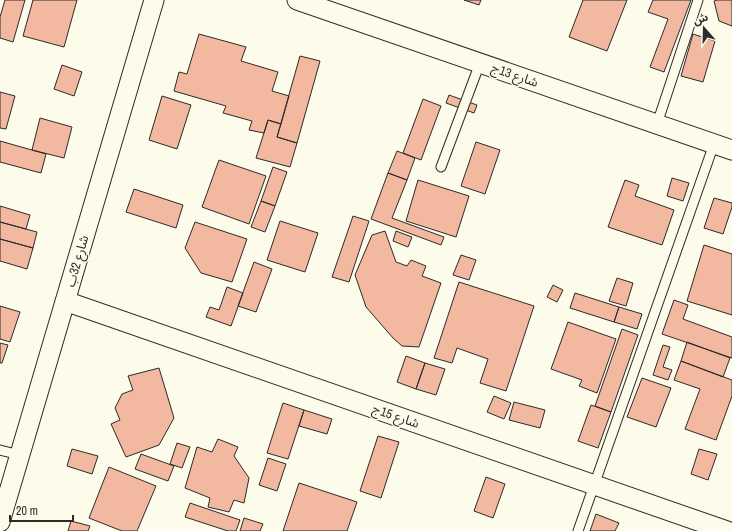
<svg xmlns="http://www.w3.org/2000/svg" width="732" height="531" font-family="'Archivo Narrow','Noto Sans Arabic',sans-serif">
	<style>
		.building { fill: #f2b8a0; stroke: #2b2b2b }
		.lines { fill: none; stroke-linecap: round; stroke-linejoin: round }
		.lane-casing { stroke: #2b2b2b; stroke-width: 11 }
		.street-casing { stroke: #2b2b2b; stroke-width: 21 }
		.lane { stroke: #fdfbea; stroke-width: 9 }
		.street { stroke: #fdfbea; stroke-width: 19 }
		.labels { text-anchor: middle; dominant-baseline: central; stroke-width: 3; stroke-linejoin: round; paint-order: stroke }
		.street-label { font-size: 13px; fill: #2b2b2b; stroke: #fdfbea }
	</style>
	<rect width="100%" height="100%" fill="#fdfbea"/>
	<path class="building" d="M 5,0 L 25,0 L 13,42 L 0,38 L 0,17 Z
		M 33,0 L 77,0 L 64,47 L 23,36 Z
		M 464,0 L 481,0 L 479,5 Z
		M 583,0 L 627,0 L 607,51 L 569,37 Z
		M 653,0 L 691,0 L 664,72 L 650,67 L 668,19 L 648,12 Z
		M 717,0 L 732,0 L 732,26 L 719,21 L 714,1 Z
		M 199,34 L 246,47 L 241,61 L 278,72 L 272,91 L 289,96 L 281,124 L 268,120 L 264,133 L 249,130 L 252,121 L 223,113 L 226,106 L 174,91 L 179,72 L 187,74 Z
		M 693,34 L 715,41 L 703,82 L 681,76 Z
		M 300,56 L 320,61 L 297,143 L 277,137 Z
		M 62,65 L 82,72 L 74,96 L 54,89 Z
		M 0,92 L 15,96 L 6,129 L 0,128 Z
		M 449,95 L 477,105 L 474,113 L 446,103 Z
		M 162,96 L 191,105 L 177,149 L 149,140 Z
		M 423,99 L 441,106 L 421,160 L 403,153 Z
		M 40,118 L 72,127 L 64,158 L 32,150 Z
		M 268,120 L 281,124 L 277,137 L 297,143 L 290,167 L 256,158 Z
		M 0,141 L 46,154 L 41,173 L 0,162 Z
		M 476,142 L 500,150 L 485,194 L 461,186 Z
		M 397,151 L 415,158 L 407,180 L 388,173 Z
		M 219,160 L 266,176 L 249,224 L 202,207 Z
		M 273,167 L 287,172 L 275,206 L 261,201 Z
		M 388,173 L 407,180 L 392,218 L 444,237 L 441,245 L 371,219 Z
		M 672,178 L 689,183 L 683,201 L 667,196 Z
		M 418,180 L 469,196 L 456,237 L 406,221 Z
		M 625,180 L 639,185 L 635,196 L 674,210 L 662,245 L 608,227 Z
		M 134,189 L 183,205 L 176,228 L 126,212 Z
		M 714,198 L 732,203 L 732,207 L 723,234 L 704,228 Z
		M 261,201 L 275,206 L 265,232 L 251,227 Z
		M 0,206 L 30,215 L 26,229 L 0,222 Z
		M 353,216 L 369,221 L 349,282 L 332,277 Z
		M 280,221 L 318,233 L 305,272 L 267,260 Z
		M 0,222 L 37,232 L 33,248 L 0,239 Z
		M 195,222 L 247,239 L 232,282 L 201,273 L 185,248 Z
		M 385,231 L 396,262 L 407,266 L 411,260 L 426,266 L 422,276 L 441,283 L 419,347 L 402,346 L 393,338 L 366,307 L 355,275 L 372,235 Z
		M 396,231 L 412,237 L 408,247 L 393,241 Z
		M 0,239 L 33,248 L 27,269 L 0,261 Z
		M 704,245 L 732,254 L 732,315 L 687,301 Z
		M 461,255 L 476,260 L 469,280 L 453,275 Z
		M 254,262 L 272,269 L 256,312 L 238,306 Z
		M 617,278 L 633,283 L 626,306 L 609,301 Z
		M 459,282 L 534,306 L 506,391 L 480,383 L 488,359 L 457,348 L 452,363 L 434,358 Z
		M 553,285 L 563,290 L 557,302 L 547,297 Z
		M 227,287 L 243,293 L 231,326 L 206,317 L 210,307 L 219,310 Z
		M 575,293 L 619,307 L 614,322 L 570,308 Z
		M 674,300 L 688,305 L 683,319 L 732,337 L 732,358 L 662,334 Z
		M 0,306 L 20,312 L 10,342 L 0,339 Z
		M 619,307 L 642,314 L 637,329 L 614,322 Z
		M 568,322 L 616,339 L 597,393 L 579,386 L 582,380 L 551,369 Z
		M 622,329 L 638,335 L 611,412 L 595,406 Z
		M 687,342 L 730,358 L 723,377 L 681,361 Z
		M 0,343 L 8,345 L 2,363 L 0,363 Z
		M 663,345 L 670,347 L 663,367 L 672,370 L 668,380 L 653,375 Z
		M 406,356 L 425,363 L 416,389 L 397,382 Z
		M 681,361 L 732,380 L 732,396 L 716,440 L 685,429 L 700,389 L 674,380 Z
		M 425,363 L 445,369 L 436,395 L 416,389 Z
		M 159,368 L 174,418 L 159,445 L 126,457 L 111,424 L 120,420 L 115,408 L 122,394 L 133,390 L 128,376 Z
		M 642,378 L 671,388 L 656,427 L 627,417 Z
		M 494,396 L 511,403 L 504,419 L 487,412 Z
		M 514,402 L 545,410 L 540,428 L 509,420 Z
		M 283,403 L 304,410 L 288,459 L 267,453 Z
		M 591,405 L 611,412 L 598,448 L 578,441 Z
		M 304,410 L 332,419 L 327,434 L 299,426 Z
		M 378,436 L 399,442 L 381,498 L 360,491 Z
		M 218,439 L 238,447 L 234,456 L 249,478 L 244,503 L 234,500 L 229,512 L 208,507 L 210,498 L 185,488 L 197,447 L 212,452 Z
		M 177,443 L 190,447 L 182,468 L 170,464 Z
		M 72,449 L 98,456 L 92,474 L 67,466 Z
		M 699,449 L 717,454 L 708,480 L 691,474 Z
		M 141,454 L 174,466 L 168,481 L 135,469 Z
		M 268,458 L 286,464 L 277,491 L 259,485 Z
		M 109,467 L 156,486 L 137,531 L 122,531 L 89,518 Z
		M 486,477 L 505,484 L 493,518 L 474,511 Z
		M 299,483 L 357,502 L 347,531 L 283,531 Z
		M 190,503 L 240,520 L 236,531 L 228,531 L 185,517 Z
		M 596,514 L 619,523 L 615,531 L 590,531 Z
		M 244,518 L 263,524 L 260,531 L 240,531 Z
		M 71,521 L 90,526 L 88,531 L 68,531 Z"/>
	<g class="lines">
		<defs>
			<path id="lane" d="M 657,124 L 698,0
				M 441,167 L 480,63
				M 0,450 L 20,455
				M 578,531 L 714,144"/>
			<path id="street" d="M 297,0 L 732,150
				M 65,301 L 727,531
				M 0,522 L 154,0"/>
		</defs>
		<use href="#lane" class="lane-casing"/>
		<use href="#street" class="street-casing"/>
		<use href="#lane" class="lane"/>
		<use href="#street" class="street"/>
	</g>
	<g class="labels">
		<g class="street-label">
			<text transform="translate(515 75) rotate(19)">شارع 13ج</text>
			<text transform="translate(77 261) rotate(-74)">شارع 32ب</text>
			<text transform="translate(396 416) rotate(19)">شارع 15ج</text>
		</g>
	</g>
	<g transform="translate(704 28) rotate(340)" stroke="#fdfbea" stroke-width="3" paint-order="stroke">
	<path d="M0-3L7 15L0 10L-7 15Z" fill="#2b2b2b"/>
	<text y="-6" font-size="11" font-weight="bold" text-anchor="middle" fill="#2b2b2b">ش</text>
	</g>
	<path d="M10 515v6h63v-6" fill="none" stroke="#2b2b2b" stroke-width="2"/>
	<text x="16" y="515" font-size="12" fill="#2b2b2b" stroke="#fdfbea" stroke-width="3" paint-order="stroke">20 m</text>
</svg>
